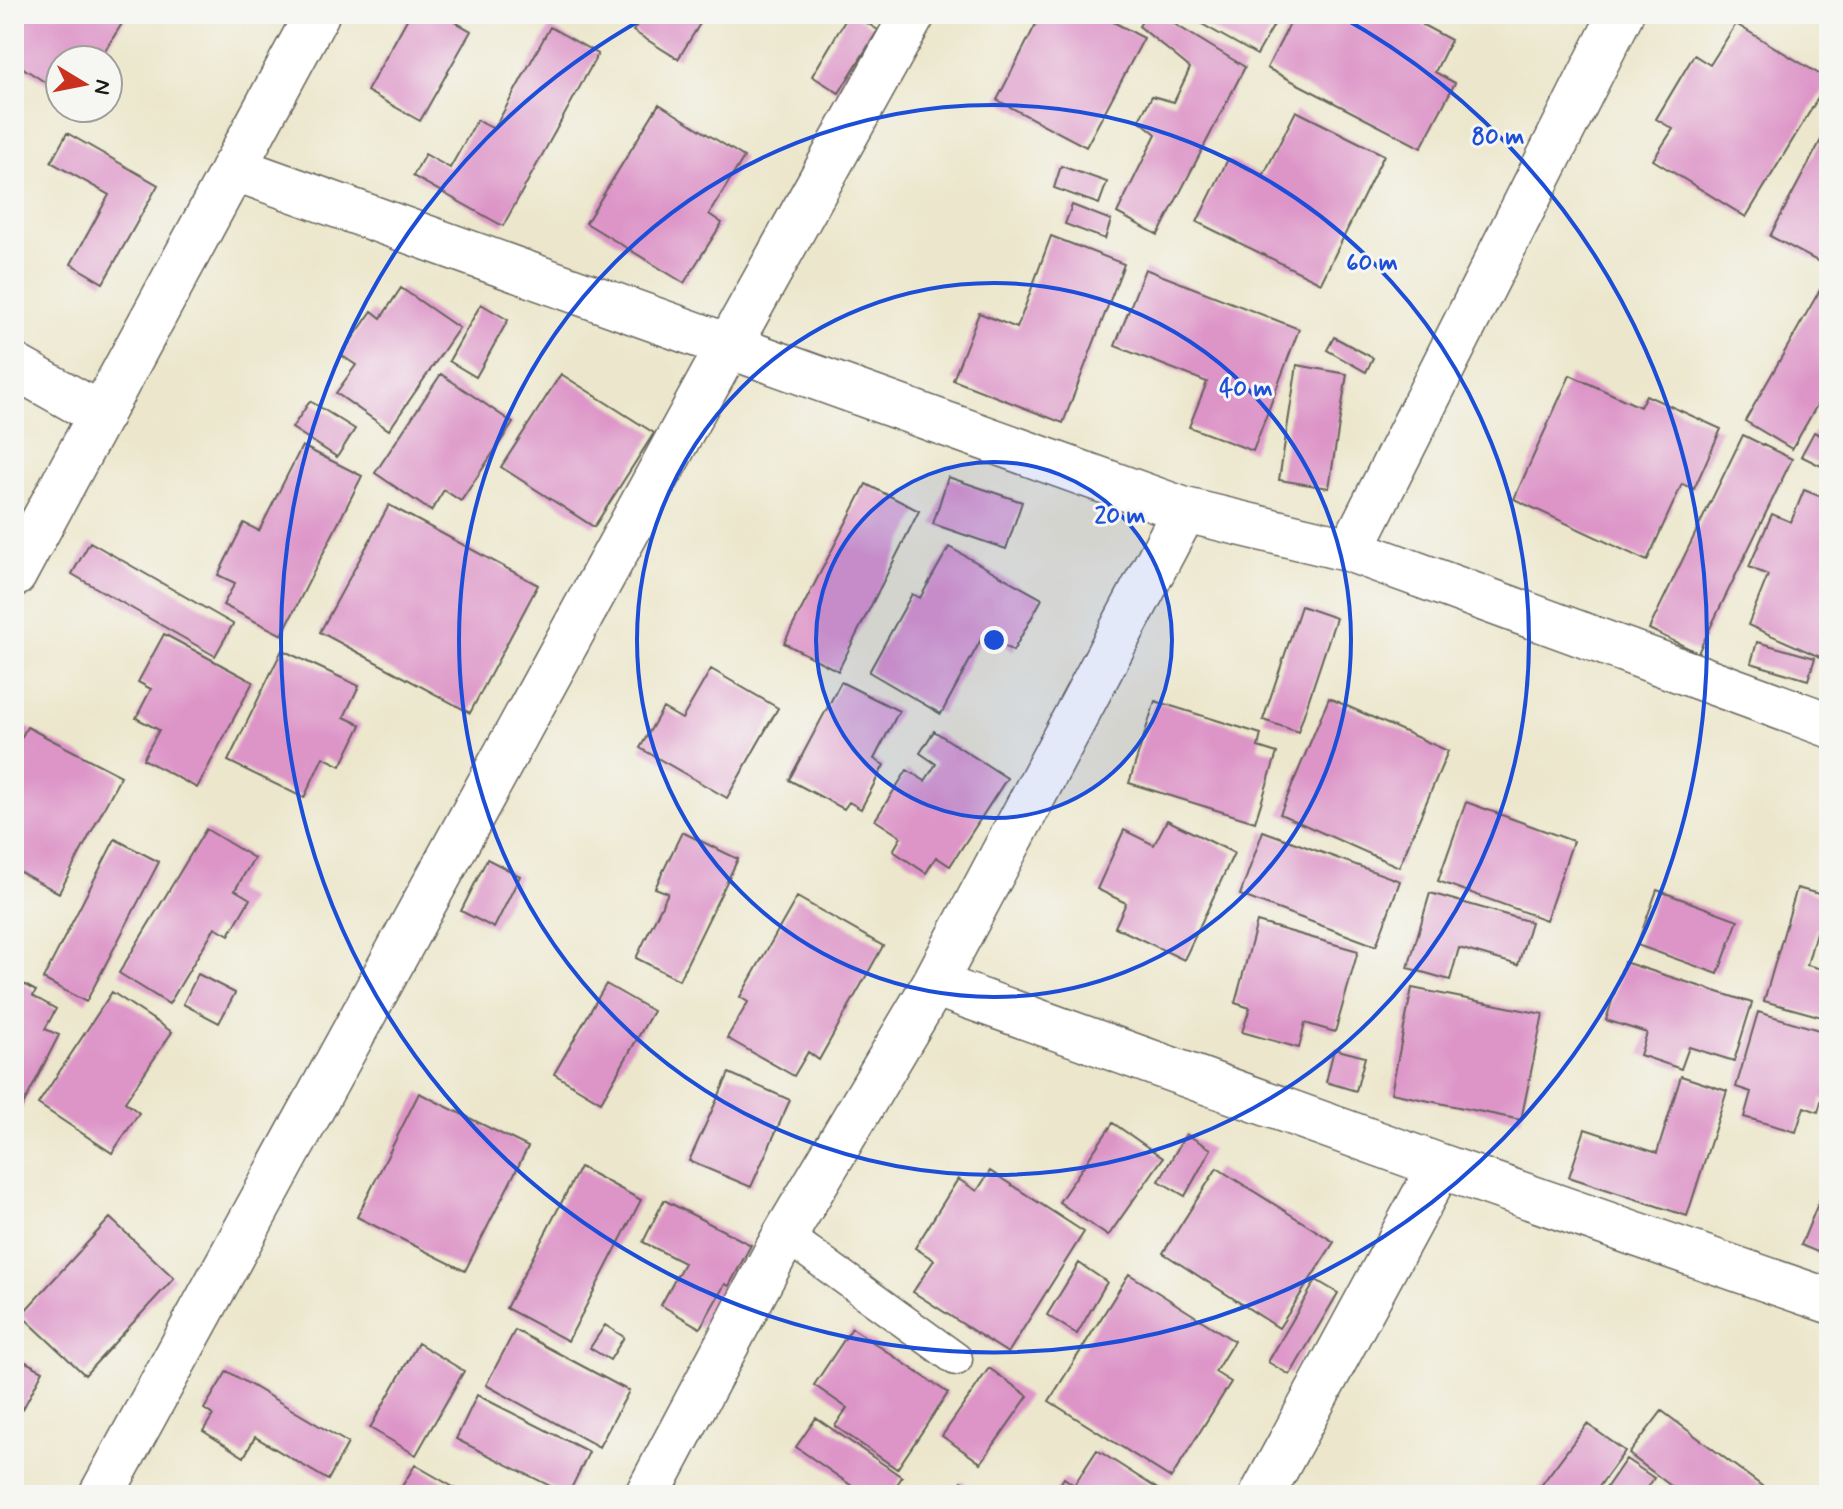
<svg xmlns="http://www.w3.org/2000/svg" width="1843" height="1509" font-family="Mynerve,sans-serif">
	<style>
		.building { fill: #dd95c8 }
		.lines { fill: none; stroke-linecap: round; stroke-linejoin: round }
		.service-casing { stroke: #65635a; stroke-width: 35 }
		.minor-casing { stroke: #65635a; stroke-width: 47 }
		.service { stroke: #fff; stroke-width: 32 }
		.minor { stroke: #fff; stroke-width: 44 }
		.ring { fill: none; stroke: #1d4ed8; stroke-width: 4 }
		.centre { fill: #1d4ed8; stroke: #f6f6f2; stroke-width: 4 }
		.ring-label { font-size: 24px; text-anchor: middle; font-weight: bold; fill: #1d4ed8; stroke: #f6f6f2; stroke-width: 6; stroke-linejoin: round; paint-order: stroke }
	</style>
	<rect width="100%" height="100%" fill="#f6f6f2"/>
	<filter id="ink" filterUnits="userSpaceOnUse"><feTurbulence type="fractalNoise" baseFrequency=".0125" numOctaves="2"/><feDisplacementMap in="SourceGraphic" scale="16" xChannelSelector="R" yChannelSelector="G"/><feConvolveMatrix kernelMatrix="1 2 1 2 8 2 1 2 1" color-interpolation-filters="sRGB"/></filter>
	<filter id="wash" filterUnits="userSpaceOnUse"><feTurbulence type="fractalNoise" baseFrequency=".006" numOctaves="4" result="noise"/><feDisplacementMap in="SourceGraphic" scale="32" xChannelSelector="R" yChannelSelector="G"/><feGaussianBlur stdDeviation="1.8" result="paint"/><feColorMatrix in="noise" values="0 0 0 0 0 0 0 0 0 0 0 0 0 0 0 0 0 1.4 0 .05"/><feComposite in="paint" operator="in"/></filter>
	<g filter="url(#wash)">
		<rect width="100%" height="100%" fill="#ece7cc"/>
		<g id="blocks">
			<path class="building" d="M 14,14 L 128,14 L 99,60 L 60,60 L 60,92 L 14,62 Z
				M 410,14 L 441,14 L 471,31 L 420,121 L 367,91 Z
				M 644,14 L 706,14 L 678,59 L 633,31 Z
				M 849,14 L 852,14 L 878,30 L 839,93 L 812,76 Z
				M 1041,14 L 1098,14 L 1144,38 L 1086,147 L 997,100 Z
				M 1147,14 L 1158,14 L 1245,67 L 1158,235 L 1117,213 L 1156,134 L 1139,120 L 1152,96 L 1174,102 L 1190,68 L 1139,26 Z
				M 1184,14 L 1280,14 L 1257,55 Z
				M 1295,14 L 1429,14 L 1423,25 L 1451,40 L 1435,72 L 1455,83 L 1421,148 L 1267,68 Z
				M 1736,24 L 1829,80 L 1746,217 L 1653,160 L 1673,129 L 1656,119 L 1694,55 L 1710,65 Z
				M 550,27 L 598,54 L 503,226 L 413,176 L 425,154 L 450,168 L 477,120 L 494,129 Z
				M 659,104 L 744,157 L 709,214 L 722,223 L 684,283 L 586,223 Z
				M 1296,111 L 1384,155 L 1321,283 L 1197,222 L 1228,159 L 1263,176 Z
				M 1829,125 L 1829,249 L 1821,263 L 1770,236 Z
				M 67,133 L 158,185 L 103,283 L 71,264 L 109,195 L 51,162 Z
				M 1061,166 L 1107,182 L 1099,204 L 1054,188 Z
				M 1072,205 L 1111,220 L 1105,239 L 1065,224 Z
				M 1051,236 L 1124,264 L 1063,423 L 953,380 L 979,313 L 1017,328 Z
				M 1145,269 L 1299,329 L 1253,451 L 1189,427 L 1207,382 L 1115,346 Z
				M 1829,274 L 1829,384 L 1792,449 L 1745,421 Z
				M 401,288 L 459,328 L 389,430 L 336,393 L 356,365 L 341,355 L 372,311 L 381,318 Z
				M 481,304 L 508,320 L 476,377 L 449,361 Z
				M 1334,337 L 1373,358 L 1366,372 L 1327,350 Z
				M 1297,365 L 1347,374 L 1329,488 L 1279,480 Z
				M 441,374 L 513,423 L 461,501 L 444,490 L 431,511 L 375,473 Z
				M 561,374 L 654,433 L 594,527 L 501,467 Z
				M 1570,375 L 1640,407 L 1646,395 L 1721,429 L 1694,489 L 1682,484 L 1647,561 L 1514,499 Z
				M 310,401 L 355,429 L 337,457 L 292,428 Z
				M 1814,432 L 1829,440 L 1829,470 L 1801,456 Z
				M 1743,435 L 1792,459 L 1698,653 L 1649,629 Z
				M 302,446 L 362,476 L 282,635 L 223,605 L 235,583 L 218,575 L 244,523 L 259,531 Z
				M 948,477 L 1022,502 L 1006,549 L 933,524 Z
				M 866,484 L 919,511 L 838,671 L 784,643 Z
				M 1804,490 L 1829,500 L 1829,636 L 1820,657 L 1748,625 L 1768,575 L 1749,567 L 1772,514 L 1791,522 Z
				M 389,505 L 538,585 L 470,713 L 320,632 Z
				M 90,542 L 233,624 L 215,656 L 72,574 Z
				M 949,547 L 1042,599 L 1013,651 L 984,634 L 941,714 L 869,672 L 912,594 L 920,598 Z
				M 1301,606 L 1336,618 L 1298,732 L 1263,720 Z
				M 164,634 L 253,682 L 197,788 L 143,759 L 159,730 L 136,718 L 151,689 L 138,682 Z
				M 1757,642 L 1815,658 L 1808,680 L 1751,663 Z
				M 282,650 L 359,686 L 344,717 L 361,725 L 341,766 L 323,757 L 304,798 L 228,761 Z
				M 711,669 L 778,708 L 727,798 L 640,748 L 663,708 L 682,719 Z
				M 841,682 L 899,711 L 874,759 L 884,765 L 861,809 L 849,802 L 844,809 L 789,780 Z
				M 1329,698 L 1448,751 L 1399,867 L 1280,814 Z
				M 1155,701 L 1261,734 L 1258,747 L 1277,753 L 1255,822 L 1129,783 Z
				M 27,727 L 121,776 L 59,893 L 14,869 L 14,751 Z
				M 934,731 L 1007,778 L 950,866 L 936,857 L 926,873 L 893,851 L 901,837 L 875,820 L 907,770 L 925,781 L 936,764 L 920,753 Z
				M 1466,802 L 1573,841 L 1546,920 L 1438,881 Z
				M 1167,820 L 1234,853 L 1184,960 L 1115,927 L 1126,903 L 1097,889 L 1124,830 L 1154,845 Z
				M 206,829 L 254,858 L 235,890 L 250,899 L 229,935 L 215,927 L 169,1004 L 119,973 Z
				M 1263,831 L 1400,881 L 1376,946 L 1240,895 Z
				M 682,832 L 738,859 L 679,980 L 636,958 L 668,893 L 655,888 Z
				M 115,839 L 159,862 L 86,1002 L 43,979 Z
				M 487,859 L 520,876 L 494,928 L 461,911 Z
				M 1797,888 L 1826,896 L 1807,965 L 1829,971 L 1829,1019 L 1764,1001 Z
				M 1657,890 L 1738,920 L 1718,974 L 1637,945 Z
				M 1430,893 L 1531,922 L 1518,965 L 1459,948 L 1450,980 L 1408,968 Z
				M 797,897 L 883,946 L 819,1060 L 808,1052 L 794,1076 L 727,1038 L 748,1002 L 740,997 Z
				M 1257,922 L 1358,951 L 1335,1032 L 1305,1023 L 1299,1048 L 1242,1032 L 1250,1008 L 1235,1003 Z
				M 1624,962 L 1752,1003 L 1734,1061 L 1689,1047 L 1681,1069 L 1640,1055 L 1647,1033 L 1606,1020 Z
				M 198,974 L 235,993 L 219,1023 L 183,1004 Z
				M 14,979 L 36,991 L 33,996 L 56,1009 L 45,1029 L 59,1035 L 14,1123 Z
				M 606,984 L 653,1011 L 601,1102 L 554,1074 Z
				M 1412,988 L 1543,1014 L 1521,1120 L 1391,1093 Z
				M 112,992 L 172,1032 L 125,1102 L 139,1113 L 112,1153 L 38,1104 Z
				M 1758,1012 L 1829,1033 L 1829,1101 L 1822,1098 L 1818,1112 L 1804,1107 L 1796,1132 L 1744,1117 L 1751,1092 L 1736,1087 Z
				M 1334,1049 L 1365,1057 L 1356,1091 L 1326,1082 Z
				M 729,1073 L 790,1100 L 751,1187 L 689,1161 Z
				M 1681,1076 L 1727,1091 L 1687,1216 L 1569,1177 L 1585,1129 L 1657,1153 Z
				M 419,1093 L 528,1147 L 465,1271 L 357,1217 Z
				M 1113,1123 L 1163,1158 L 1108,1236 L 1059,1202 Z
				M 1186,1134 L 1211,1149 L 1185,1196 L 1159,1181 Z
				M 580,1167 L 641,1200 L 568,1341 L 506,1308 Z
				M 1217,1168 L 1334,1242 L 1279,1328 L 1163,1253 Z
				M 990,1171 L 1084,1232 L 1008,1353 L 913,1292 L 934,1260 L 915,1248 L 958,1179 L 977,1191 Z
				M 1829,1177 L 1829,1257 L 1801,1245 Z
				M 664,1200 L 751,1245 L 729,1286 L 725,1284 L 700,1328 L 661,1305 L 684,1263 L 643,1242 Z
				M 110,1218 L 174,1278 L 85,1375 L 21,1315 Z
				M 1079,1263 L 1107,1282 L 1077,1334 L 1047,1315 Z
				M 1129,1274 L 1234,1341 L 1215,1372 L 1231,1382 L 1171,1478 L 1049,1401 Z
				M 1316,1280 L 1338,1293 L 1290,1375 L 1268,1362 Z
				M 605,1325 L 624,1337 L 610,1360 L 590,1348 Z
				M 852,1328 L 948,1393 L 897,1469 L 835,1426 L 847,1408 L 814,1385 Z
				M 515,1330 L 629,1391 L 599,1447 L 486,1385 Z
				M 418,1343 L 464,1371 L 416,1455 L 370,1428 Z
				M 14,1356 L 43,1371 L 23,1409 L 14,1404 Z
				M 989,1368 L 1028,1396 L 981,1463 L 942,1436 Z
				M 227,1371 L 348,1443 L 328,1480 L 255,1437 L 244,1457 L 203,1431 L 213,1415 L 204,1409 Z
				M 477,1395 L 589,1452 L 568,1495 L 456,1439 Z
				M 1662,1411 L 1774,1495 L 1683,1495 L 1629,1454 Z
				M 816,1418 L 902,1477 L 890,1495 L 865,1495 L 796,1447 Z
				M 1587,1424 L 1625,1451 L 1593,1495 L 1534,1495 Z
				M 1097,1450 L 1167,1495 L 1053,1495 L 1064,1478 L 1074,1485 Z
				M 1626,1459 L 1654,1478 L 1643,1495 L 1610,1495 L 1604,1491 Z
				M 415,1465 L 467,1495 L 413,1495 L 401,1488 Z
				M 962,1481 L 983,1495 L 953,1495 Z"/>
		</g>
	</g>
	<g filter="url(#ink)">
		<use href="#blocks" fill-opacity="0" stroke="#65635a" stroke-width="2"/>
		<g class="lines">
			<defs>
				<path id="service" d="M 785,1235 L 956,1359"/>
				<path id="minor" d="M 233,168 L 1185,510 L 1351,550 L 1829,725
					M 14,366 L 101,415
					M 1351,550 L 1621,14
					M 14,575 L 317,14
					M 934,984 L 1440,1166 L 1829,1301
					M 101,1495 L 728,347 L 913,14
					M 647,1495 L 785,1235 L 934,984 L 1185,510
					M 1262,1495 L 1440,1166"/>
			</defs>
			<use href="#service" class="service-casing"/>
			<use href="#minor" class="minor-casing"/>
			<use href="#service" class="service"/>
			<use href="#minor" class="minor"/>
		</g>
	</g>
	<circle cx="994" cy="640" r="178" fill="#1d4ed8" fill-opacity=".12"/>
	<g class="ring">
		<circle cx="994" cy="640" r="178"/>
		<circle cx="994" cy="640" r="357"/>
		<circle cx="994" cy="640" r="535"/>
		<path d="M1340 16A713 713 0 1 1 648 16"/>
	</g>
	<circle cx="994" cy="640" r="12" class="centre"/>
	<g class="ring-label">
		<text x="1498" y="144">80 m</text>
		<text x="1372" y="270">60 m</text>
		<text x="1246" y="396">40 m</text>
		<text x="1120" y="523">20 m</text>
	</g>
	<rect width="1843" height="1509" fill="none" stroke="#f6f6f2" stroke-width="48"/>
	<g transform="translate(84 84) rotate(100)"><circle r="38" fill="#f6f6f2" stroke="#9f9f9c" stroke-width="2"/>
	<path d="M0-6L14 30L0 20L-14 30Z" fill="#c8321e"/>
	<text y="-12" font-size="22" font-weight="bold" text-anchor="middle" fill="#1c1c1c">N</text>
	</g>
</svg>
